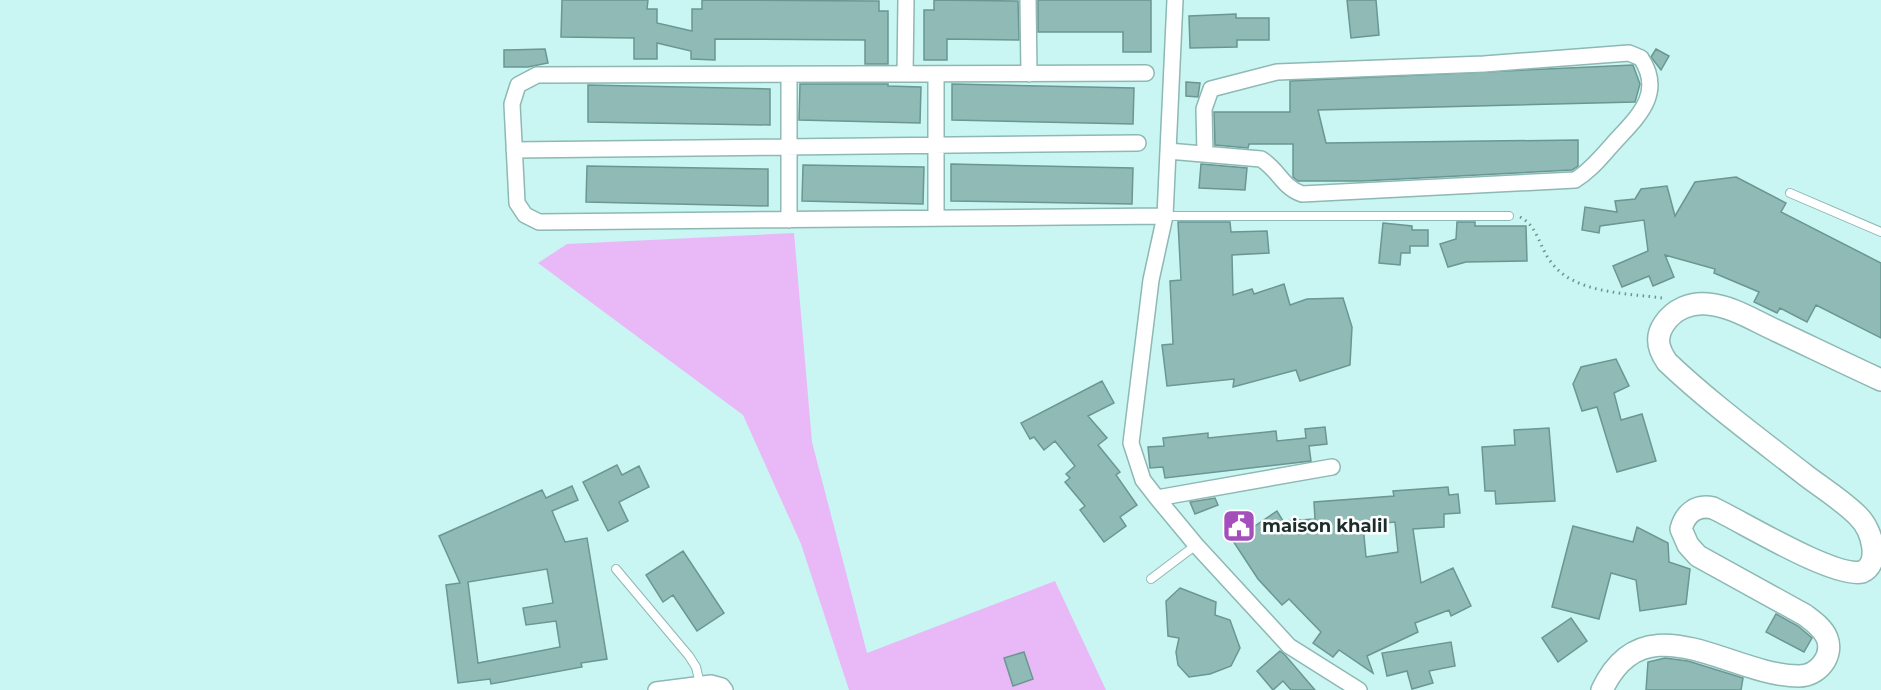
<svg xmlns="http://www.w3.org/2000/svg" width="1881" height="690" font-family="Montserrat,sans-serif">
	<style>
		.green { fill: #e9b9f7 }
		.building { fill: #8fbab6; stroke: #6b9692; stroke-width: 1.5; fill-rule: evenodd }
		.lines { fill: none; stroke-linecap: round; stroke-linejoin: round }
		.service-casing { stroke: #8db8b4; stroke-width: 10 }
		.minor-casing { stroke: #8db8b4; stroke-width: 18 }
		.secondary-casing { stroke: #8db8b4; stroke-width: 24 }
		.path { stroke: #72918e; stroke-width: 3; stroke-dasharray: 1.5 4.5; stroke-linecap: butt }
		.service { stroke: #fff; stroke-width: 8 }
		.minor { stroke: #fff; stroke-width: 15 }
		.secondary { stroke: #fff; stroke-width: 21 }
		.labels { text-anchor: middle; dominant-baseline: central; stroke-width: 5; stroke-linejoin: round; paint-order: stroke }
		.poi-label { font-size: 18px; font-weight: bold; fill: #1c2e2c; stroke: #fff; text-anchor: start }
	</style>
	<rect width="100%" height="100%" fill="#c9f6f2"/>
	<path class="green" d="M 794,233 L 812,442 L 867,653 L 1055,581 L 1106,690 L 849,690 L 801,544 L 743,415 L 538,263 L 567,244 Z"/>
	<path class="building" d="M 562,0 L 648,0 L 647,9 L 657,9 L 657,23 L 692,31 L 692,9 L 702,9 L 702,0 L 879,1 L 879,11 L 888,11 L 888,64 L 865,64 L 865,40 L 715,39 L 715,60 L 691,59 L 691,51 L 657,43 L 657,59 L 634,59 L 634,38 L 561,37 Z
		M 934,0 L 1018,1 L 1019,40 L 947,39 L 947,60 L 924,60 L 924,10 L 934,10 Z
		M 1038,0 L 1151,0 L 1151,52 L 1123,52 L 1123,32 L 1038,32 Z
		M 1347,0 L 1376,0 L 1379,35 L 1351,38 Z
		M 1236,14 L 1236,18 L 1269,18 L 1269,40 L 1237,40 L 1237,47 L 1190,48 L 1189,16 Z
		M 545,49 L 548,63 L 528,67 L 504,67 L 504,50 Z
		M 1656,49 L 1669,56 L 1661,70 L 1651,57 Z
		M 1633,65 L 1640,84 L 1635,102 L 1318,110 L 1326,143 L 1578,140 L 1578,166 L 1572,170 L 1362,181 L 1298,181 L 1293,177 L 1293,144 L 1249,144 L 1248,148 L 1215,145 L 1214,112 L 1290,112 L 1290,81 Z
		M 1186,82 L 1200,83 L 1198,97 L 1186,96 Z
		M 800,84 L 888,84 L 888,86 L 921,87 L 920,123 L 799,120 Z
		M 952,84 L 1134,88 L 1133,124 L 952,120 Z
		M 588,85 L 770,89 L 770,125 L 588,122 Z
		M 951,164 L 1133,168 L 1132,204 L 951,201 Z
		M 1201,164 L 1247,168 L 1245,190 L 1199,188 Z
		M 803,165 L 924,167 L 923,204 L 802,201 Z
		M 587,166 L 768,169 L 768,206 L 586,202 Z
		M 1736,177 L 1786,203 L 1781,212 L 1881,263 L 1881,338 L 1816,305 L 1807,322 L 1780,308 L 1777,313 L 1754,302 L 1759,292 L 1714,273 L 1715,269 L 1665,255 L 1674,277 L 1653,286 L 1649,276 L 1622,287 L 1613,266 L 1648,251 L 1644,220 L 1600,226 L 1599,233 L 1582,230 L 1585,207 L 1617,212 L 1615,201 L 1635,199 L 1641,189 L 1667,186 L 1675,216 L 1695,182 Z
		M 1178,222 L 1230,222 L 1231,232 L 1267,231 L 1269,253 L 1232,255 L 1233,295 L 1252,289 L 1254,294 L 1284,284 L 1290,305 L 1307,299 L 1343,298 L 1352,327 L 1350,365 L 1300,381 L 1296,370 L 1233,387 L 1234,379 L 1167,386 L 1162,345 L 1173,344 L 1170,281 L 1181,280 Z
		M 1457,222 L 1475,222 L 1475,226 L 1526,226 L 1527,261 L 1466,262 L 1448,267 L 1440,244 L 1456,239 Z
		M 1383,223 L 1412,226 L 1412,230 L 1428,230 L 1428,246 L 1410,246 L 1410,253 L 1401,253 L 1400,265 L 1379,263 Z
		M 1616,359 L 1629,386 L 1614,393 L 1621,420 L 1642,414 L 1656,461 L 1617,472 L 1597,407 L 1582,411 L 1573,384 L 1581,367 Z
		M 1102,381 L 1114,403 L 1088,416 L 1107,438 L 1098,445 L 1120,472 L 1116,475 L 1137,505 L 1120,517 L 1126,526 L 1104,542 L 1080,510 L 1085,506 L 1065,482 L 1070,478 L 1066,474 L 1075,466 L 1055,441 L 1044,450 L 1034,437 L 1030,439 L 1021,423 Z
		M 1325,427 L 1327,444 L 1309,446 L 1311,461 L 1165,478 L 1163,467 L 1150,468 L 1148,447 L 1164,446 L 1163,438 L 1208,433 L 1208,438 L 1276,431 L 1277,441 L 1306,438 L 1305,429 Z
		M 1549,428 L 1555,501 L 1496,504 L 1495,491 L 1485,491 L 1482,447 L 1515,445 L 1514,430 Z
		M 617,465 L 622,475 L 639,466 L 649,487 L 619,502 L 628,521 L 608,531 L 583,482 Z
		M 572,486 L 578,500 L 552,511 L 565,542 L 587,538 L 607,659 L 581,663 L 582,667 L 491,684 L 490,679 L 458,683 L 446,585 L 460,583 L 439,536 L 542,490 L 546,498 ZM 547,569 L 553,603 L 523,608 L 526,625 L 556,621 L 560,647 L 478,663 L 468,582 Z
		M 1448,487 L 1449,495 L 1458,494 L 1460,513 L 1444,514 L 1444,527 L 1413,529 L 1421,583 L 1453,568 L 1471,606 L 1451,616 L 1449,610 L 1415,623 L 1418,632 L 1367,656 L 1373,673 L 1339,650 L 1333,657 L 1313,643 L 1321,632 L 1289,599 L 1282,605 L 1258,579 L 1233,541 L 1277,511 L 1283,521 L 1315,519 L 1314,502 L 1394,496 L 1393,491 ZM 1395,522 L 1398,552 L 1366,557 L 1363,525 Z
		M 1215,498 L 1218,505 L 1195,514 L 1190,502 Z
		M 1573,526 L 1633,542 L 1637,527 L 1668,543 L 1669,562 L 1690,569 L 1686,604 L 1640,611 L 1636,580 L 1611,573 L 1599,619 L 1552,607 Z
		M 683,551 L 724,613 L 697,631 L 673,595 L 663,602 L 646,575 Z
		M 1180,588 L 1216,602 L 1215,615 L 1230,620 L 1240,648 L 1231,666 L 1210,674 L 1189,677 L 1178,665 L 1176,652 L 1179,638 L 1168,636 L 1166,601 Z
		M 1776,614 L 1798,626 L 1812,638 L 1804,652 L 1766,632 Z
		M 1571,618 L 1587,641 L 1558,662 L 1542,638 Z
		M 1451,642 L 1455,666 L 1429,671 L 1433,683 L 1412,689 L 1407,671 L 1387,676 L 1382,653 Z
		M 1280,651 L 1285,655 L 1315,690 L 1291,690 L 1283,681 L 1273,690 L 1257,671 Z
		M 1024,652 L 1033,679 L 1013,686 L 1004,658 Z
		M 1665,658 L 1688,661 L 1743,678 L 1741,690 L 1646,690 L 1648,662 Z"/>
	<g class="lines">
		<defs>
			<path id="service" d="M 1790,193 L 1881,232
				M 1165,216 L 1509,216
				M 616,569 L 689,656 L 696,667 L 700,684
				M 1151,579 L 1196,545"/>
			<path id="minor" d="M 1028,0 L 1029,74
				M 1175,0 L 1165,216 L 1151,280 L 1131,443 L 1143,480 L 1157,498 L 1196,545 L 1289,646 L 1359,690
				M 1146,73 L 537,75 L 518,85 L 512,104 L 517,203 L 525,215 L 539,222 L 1165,216
				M 905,74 L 906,0
				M 514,150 L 1138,143
				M 1168,151 L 1261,159 C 1279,170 1282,187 1302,194 L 1575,180 C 1590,171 1601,157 1612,145 C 1636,118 1665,95 1641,58 L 1629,53 L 1484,64 L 1277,72 L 1211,89 L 1204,109 L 1205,153
				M 936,218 L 936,74
				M 789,220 L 789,75
				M 1157,498 L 1332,467
				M 656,690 L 711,683 L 722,686 L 725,690"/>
			<path id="secondary" d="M 1602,690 C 1645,598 1730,676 1799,676 C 1818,676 1834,656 1827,638 C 1823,628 1813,621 1805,615 L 1698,556 L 1688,545 L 1681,529 C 1685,514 1696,504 1713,508 C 1743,522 1833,578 1862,572 C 1881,564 1873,531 1858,516 C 1842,500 1822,488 1804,474 C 1758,438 1709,402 1667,362 C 1658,349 1655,337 1664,324 C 1674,309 1691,302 1708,304 C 1732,306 1755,321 1777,331 C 1811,347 1846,364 1881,380"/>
		</defs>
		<use href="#service" class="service-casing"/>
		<use href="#minor" class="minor-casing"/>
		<use href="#secondary" class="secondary-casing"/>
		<path class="path" d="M 1520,217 C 1538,226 1539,247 1551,262 C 1574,294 1627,293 1662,298"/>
		<use href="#service" class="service"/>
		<use href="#minor" class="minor"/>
		<use href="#secondary" class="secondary"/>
	</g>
	<defs>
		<symbol id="civic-square" viewBox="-11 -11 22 22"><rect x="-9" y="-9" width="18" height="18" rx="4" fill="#a54fbd" stroke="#fff"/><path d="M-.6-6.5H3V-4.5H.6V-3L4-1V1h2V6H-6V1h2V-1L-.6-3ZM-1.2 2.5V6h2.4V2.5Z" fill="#fff"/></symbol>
	</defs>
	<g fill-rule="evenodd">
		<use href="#civic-square" x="1220" y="507" width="38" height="38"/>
	</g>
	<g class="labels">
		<g class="poi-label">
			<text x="1262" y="526">maison khalil</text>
		</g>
	</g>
</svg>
